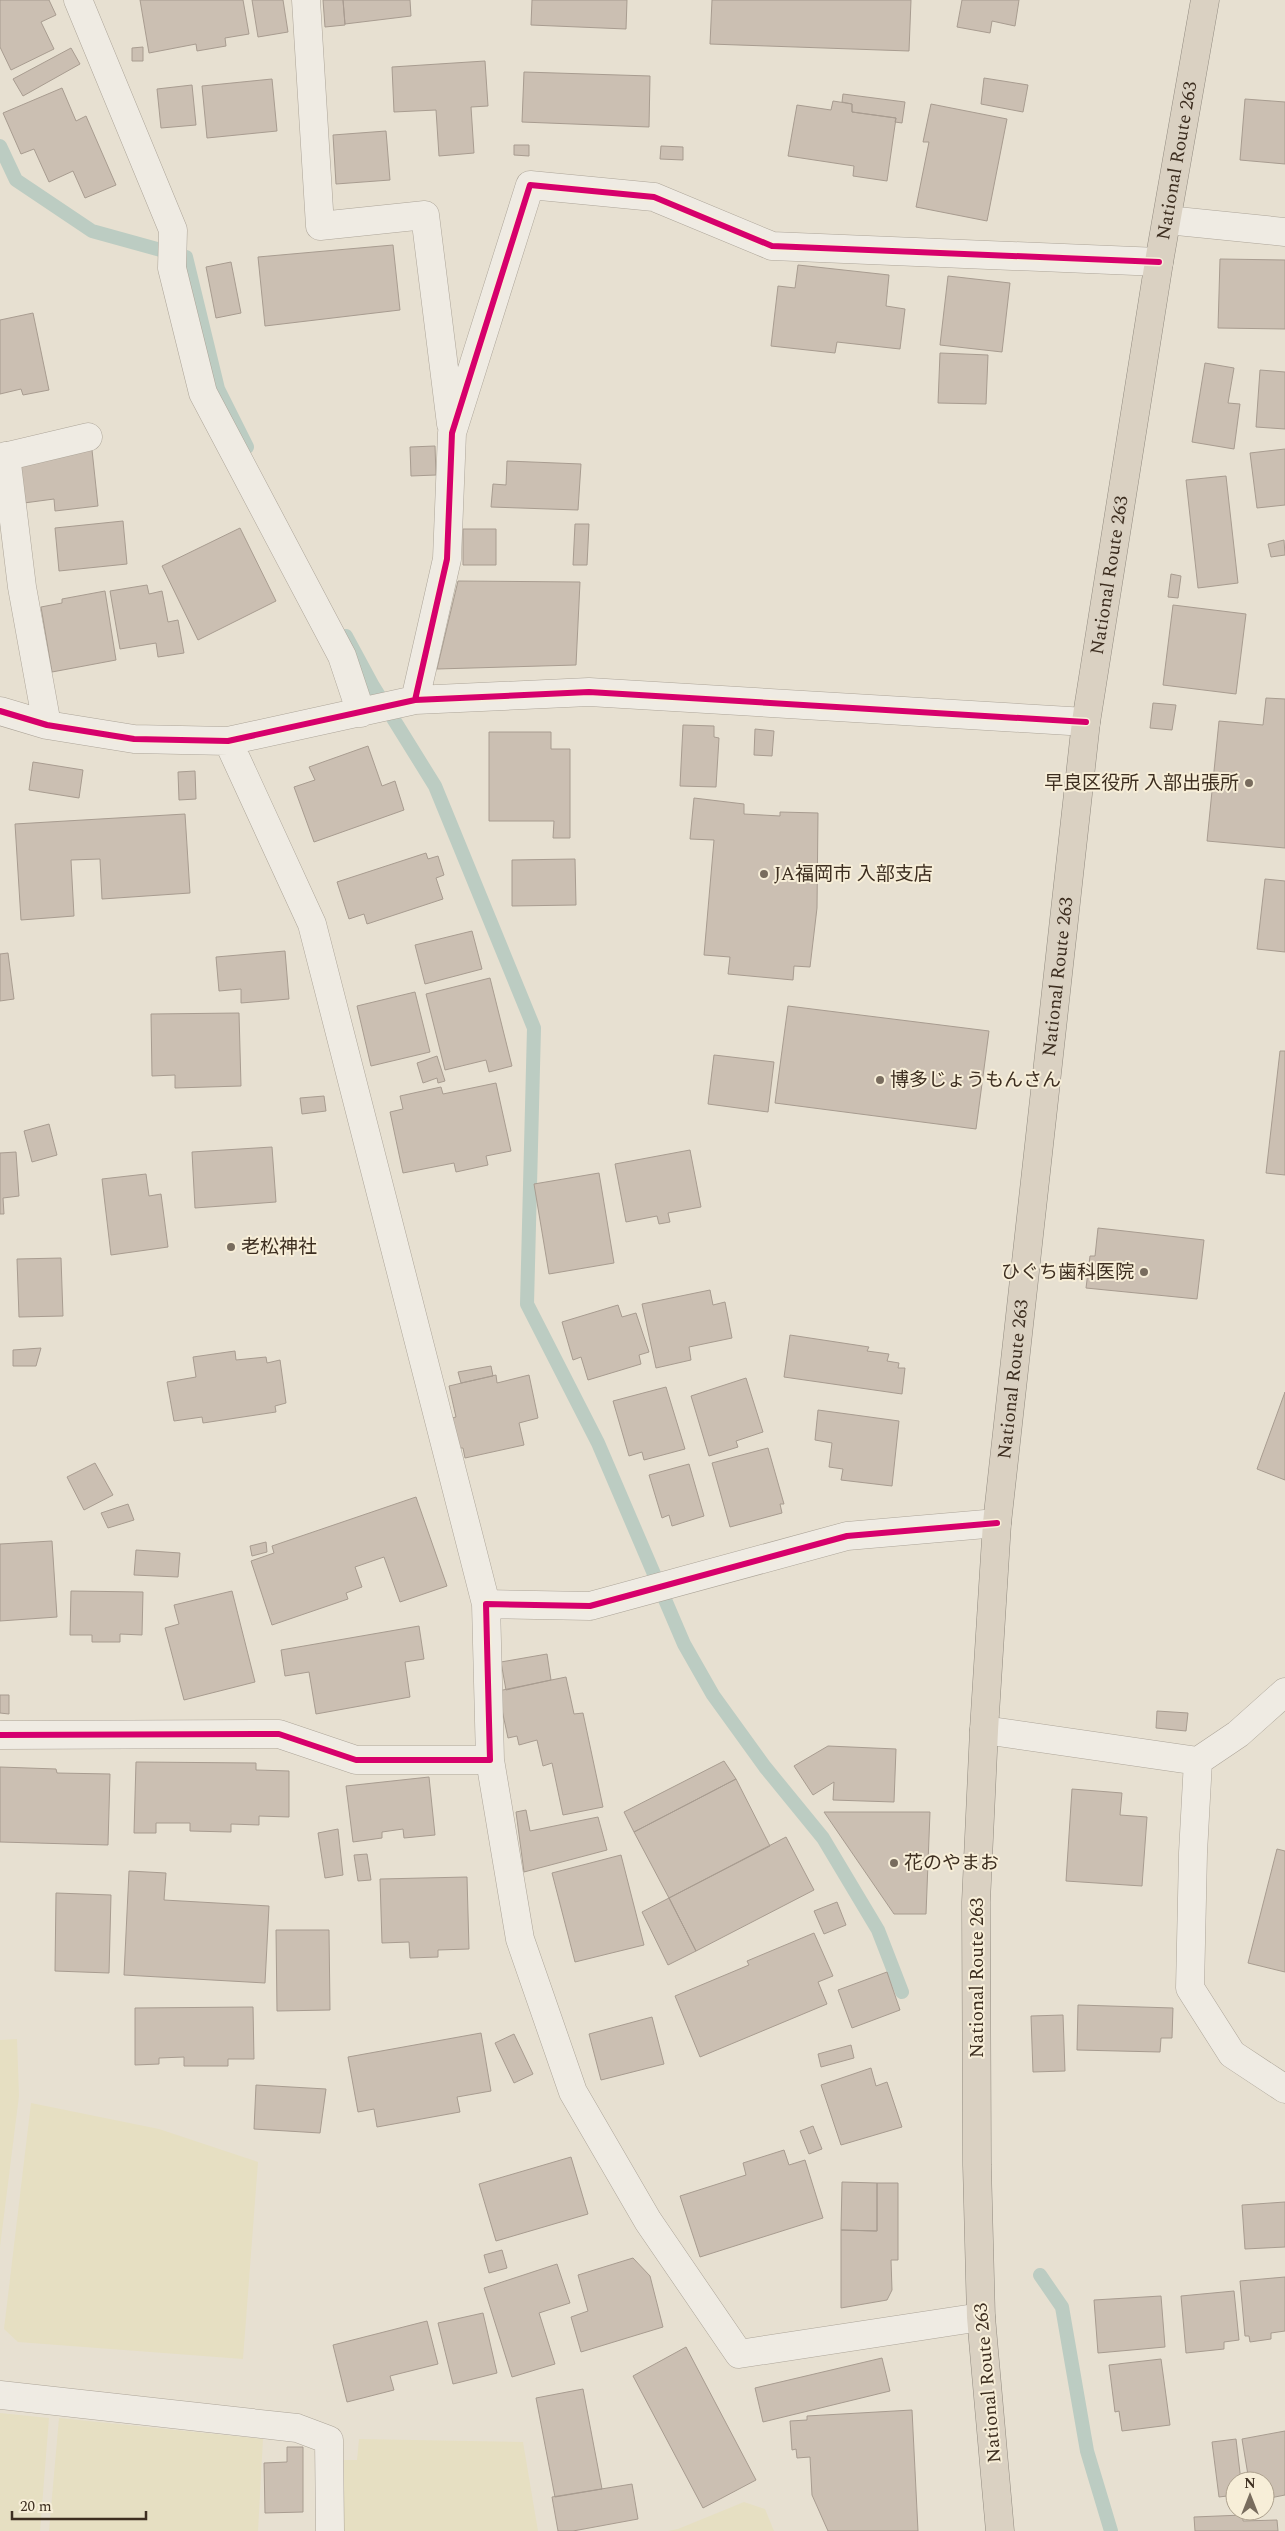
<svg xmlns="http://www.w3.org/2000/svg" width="1285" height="2531" font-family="Spectral,'Noto Sans JP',serif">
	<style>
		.farmland { fill: #e6dfc2 }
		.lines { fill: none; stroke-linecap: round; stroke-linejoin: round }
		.stream { stroke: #bcccc2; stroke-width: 14 }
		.building { fill: #cbbfb2; stroke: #a89c90 }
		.minor-casing { stroke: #ada599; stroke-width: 29 }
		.highway-casing { stroke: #928b80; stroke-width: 29 }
		.minor { stroke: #efebe3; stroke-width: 28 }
		.highway { stroke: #dad1c2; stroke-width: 28 }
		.cycleway-casing { stroke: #f7eed8; stroke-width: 9 }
		.cycleway { stroke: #d6006c; stroke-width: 6 }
		.poi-dot { fill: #786c5e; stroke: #f7eed8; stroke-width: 2 }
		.labels { text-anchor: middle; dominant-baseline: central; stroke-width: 4; stroke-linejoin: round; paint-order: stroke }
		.street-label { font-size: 19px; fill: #3d2e20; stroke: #f7eed8 }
		.poi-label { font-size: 19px; fill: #3d2e20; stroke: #f7eed8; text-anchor: start }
	</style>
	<rect width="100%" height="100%" fill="#e7e0d1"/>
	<path class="farmland" d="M 17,2039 L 19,2096 L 0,2247 L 0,2040 Z
		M 31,2103 L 159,2129 L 258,2162 L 243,2359 L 18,2342 L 4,2329 Z
		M 0,2413 L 49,2418 L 40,2531 L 0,2531 Z
		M 59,2418 L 263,2439 L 258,2531 L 49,2531 Z
		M 359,2439 L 523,2442 L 538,2531 L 343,2531 L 342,2460 L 357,2460 Z
		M 744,2502 L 765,2509 L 774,2531 L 668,2531 L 678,2529 Z"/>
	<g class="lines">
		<path class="stream" d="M 0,146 L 16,180 L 92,231 L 186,257 L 218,389 L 247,447
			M 346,636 L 373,686 L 435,786 L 534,1028 L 527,1304 L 598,1443 L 684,1644 L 713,1695 L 765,1767 L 823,1838 L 878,1930 L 902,1992
			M 1040,2275 L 1062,2307 L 1087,2451 L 1111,2531"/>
	</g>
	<path class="building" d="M 0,0 L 49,0 L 56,15 L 41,22 L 54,49 L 11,70 L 0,47 Z
		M 140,0 L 243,0 L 249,34 L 225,38 L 226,46 L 197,51 L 196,44 L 149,53 Z
		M 252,0 L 283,0 L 288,32 L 258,37 Z
		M 323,0 L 343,0 L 345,25 L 325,27 Z
		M 343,0 L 410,0 L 411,16 L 345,24 Z
		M 532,0 L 627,0 L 626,29 L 531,25 Z
		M 712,0 L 911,0 L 909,51 L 710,44 Z
		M 962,0 L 1019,0 L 1015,26 L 992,21 L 990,33 L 957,27 Z
		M 143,47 L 143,61 L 132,61 L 132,48 Z
		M 71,48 L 80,64 L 23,96 L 13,79 Z
		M 485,61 L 488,106 L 471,107 L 474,153 L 439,156 L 436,110 L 394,112 L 392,67 Z
		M 524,72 L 650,76 L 649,127 L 522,122 Z
		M 984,78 L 1028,85 L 1023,112 L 981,104 Z
		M 272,79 L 277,131 L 207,138 L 202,86 Z
		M 192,85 L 196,125 L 161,128 L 157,89 Z
		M 62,88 L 76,121 L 86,116 L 116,185 L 85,198 L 73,171 L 49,182 L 34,149 L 21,154 L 3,113 Z
		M 843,94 L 905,102 L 902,123 L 895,122 L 896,118 L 852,112 L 852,104 L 842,102 Z
		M 1245,99 L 1285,102 L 1285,164 L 1240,160 Z
		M 833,101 L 852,104 L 852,112 L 896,118 L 887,181 L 853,176 L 854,166 L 788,156 L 797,105 L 831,110 Z
		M 931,104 L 1007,119 L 987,221 L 916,207 L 929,142 L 923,142 Z
		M 386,131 L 390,180 L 336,184 L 333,135 Z
		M 514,145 L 529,145 L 529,156 L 514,155 Z
		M 661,146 L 683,147 L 683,160 L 660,159 Z
		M 393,245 L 400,310 L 265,326 L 258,257 Z
		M 1220,259 L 1285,260 L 1285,329 L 1218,328 Z
		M 231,262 L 241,313 L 216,318 L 206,267 Z
		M 798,265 L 889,275 L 886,306 L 905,309 L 900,349 L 837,342 L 835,353 L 771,346 L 778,286 L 795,288 Z
		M 948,276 L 1010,283 L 1002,352 L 940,345 Z
		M 33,313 L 49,390 L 23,395 L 21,389 L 0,394 L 0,320 Z
		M 940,353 L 988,355 L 986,404 L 938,403 Z
		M 1205,363 L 1234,368 L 1228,403 L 1240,404 L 1234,449 L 1192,442 Z
		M 1260,370 L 1285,372 L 1285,429 L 1256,427 Z
		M 435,446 L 436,475 L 411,476 L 410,447 Z
		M 1285,449 L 1285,505 L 1257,508 L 1250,453 Z
		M 92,450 L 98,506 L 55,511 L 54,499 L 24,503 L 19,459 Z
		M 507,461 L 581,464 L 578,510 L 491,507 L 493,484 L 506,485 Z
		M 1226,476 L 1238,583 L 1198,588 L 1186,480 Z
		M 123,521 L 127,564 L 59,571 L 55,528 Z
		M 575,524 L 589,524 L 587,565 L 573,565 Z
		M 240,528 L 276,601 L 198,640 L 162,566 Z
		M 463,529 L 496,529 L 496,565 L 463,565 Z
		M 1284,540 L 1285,555 L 1271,557 L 1268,544 Z
		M 1171,574 L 1181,576 L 1178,598 L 1168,597 Z
		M 458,581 L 580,582 L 576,665 L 437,669 Z
		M 147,585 L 149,594 L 162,591 L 168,622 L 178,620 L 184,653 L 158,657 L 156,643 L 120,649 L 110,591 Z
		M 105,591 L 116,660 L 52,672 L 41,607 L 62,603 L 62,599 Z
		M 1173,605 L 1246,614 L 1236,694 L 1163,685 Z
		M 1266,698 L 1285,699 L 1285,848 L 1207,841 L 1219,721 L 1263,725 Z
		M 1153,703 L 1176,705 L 1172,730 L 1150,728 Z
		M 683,725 L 714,726 L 714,737 L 719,738 L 716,787 L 680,786 Z
		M 755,729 L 774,731 L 772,756 L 754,755 Z
		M 489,732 L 551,732 L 551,749 L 570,749 L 570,838 L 553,838 L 554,821 L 489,821 Z
		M 368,746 L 382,786 L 395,781 L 404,810 L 314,842 L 294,787 L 315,780 L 309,767 Z
		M 33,762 L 83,770 L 79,798 L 29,790 Z
		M 195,771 L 196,799 L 179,800 L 178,772 Z
		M 694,798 L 744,804 L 744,814 L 780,816 L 780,812 L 818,813 L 817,908 L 810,967 L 794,966 L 793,980 L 728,974 L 730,957 L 704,955 L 714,840 L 690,839 Z
		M 185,814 L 190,893 L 102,899 L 100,859 L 71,860 L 74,916 L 21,920 L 15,824 Z
		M 426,853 L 428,859 L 438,856 L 444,875 L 436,878 L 443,899 L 367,924 L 364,914 L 349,919 L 337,882 Z
		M 575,859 L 576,905 L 512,906 L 512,860 Z
		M 1265,879 L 1285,881 L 1285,952 L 1257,949 Z
		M 472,931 L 482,969 L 425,984 L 415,945 Z
		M 285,951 L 289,999 L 241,1003 L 241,989 L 219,991 L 216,957 Z
		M 8,953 L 14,999 L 0,1001 L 0,954 Z
		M 490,978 L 512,1066 L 489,1072 L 486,1060 L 445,1070 L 426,994 Z
		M 415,992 L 430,1052 L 371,1066 L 357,1006 Z
		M 788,1006 L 989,1031 L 976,1129 L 775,1103 Z
		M 239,1013 L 241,1086 L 175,1088 L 175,1075 L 152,1076 L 151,1014 Z
		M 1280,1051 L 1285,1051 L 1285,1175 L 1266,1173 Z
		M 714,1055 L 774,1062 L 768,1112 L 708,1104 Z
		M 437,1056 L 445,1081 L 438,1083 L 437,1078 L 423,1083 L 417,1063 Z
		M 496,1083 L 511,1151 L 486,1156 L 488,1165 L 456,1172 L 454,1163 L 403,1173 L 390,1112 L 403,1109 L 400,1096 L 441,1087 L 443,1094 Z
		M 324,1096 L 326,1111 L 302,1114 L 300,1098 Z
		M 49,1124 L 57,1155 L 32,1162 L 24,1131 Z
		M 272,1147 L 276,1202 L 195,1208 L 192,1152 Z
		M 690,1150 L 701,1207 L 668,1213 L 670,1222 L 659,1224 L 657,1216 L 626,1222 L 615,1164 Z
		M 16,1152 L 19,1196 L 3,1198 L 4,1214 L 0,1214 L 0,1153 Z
		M 599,1173 L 614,1263 L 549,1274 L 534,1184 Z
		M 146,1174 L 149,1196 L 161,1194 L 168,1247 L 111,1255 L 102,1179 Z
		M 1098,1228 L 1204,1240 L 1197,1299 L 1086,1288 L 1090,1256 L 1095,1256 Z
		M 61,1258 L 63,1316 L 19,1317 L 17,1259 Z
		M 710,1290 L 713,1305 L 725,1302 L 732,1338 L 689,1347 L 691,1360 L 656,1368 L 642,1304 Z
		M 618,1305 L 622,1317 L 636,1313 L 649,1352 L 639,1355 L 641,1364 L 588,1380 L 581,1357 L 573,1360 L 562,1322 Z
		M 790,1335 L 869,1347 L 867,1351 L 889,1354 L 887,1361 L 899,1363 L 898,1368 L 905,1368 L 902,1394 L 784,1377 Z
		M 41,1348 L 36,1366 L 13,1366 L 13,1350 Z
		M 235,1351 L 236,1360 L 266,1357 L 267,1363 L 280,1360 L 286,1403 L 275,1406 L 276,1412 L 203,1423 L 202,1417 L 174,1421 L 167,1382 L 196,1377 L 193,1357 Z
		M 491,1366 L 493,1376 L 461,1383 L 458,1372 Z
		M 496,1375 L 497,1383 L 529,1375 L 538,1418 L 519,1423 L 524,1445 L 465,1458 L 463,1448 L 459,1448 L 452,1418 L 456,1417 L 449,1386 Z
		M 746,1378 L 763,1432 L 736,1441 L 738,1447 L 709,1456 L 691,1396 Z
		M 666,1387 L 685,1449 L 644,1460 L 642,1452 L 629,1456 L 613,1401 Z
		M 1285,1392 L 1285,1480 L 1257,1469 Z
		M 818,1410 L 899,1421 L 892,1486 L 841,1480 L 843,1469 L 829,1467 L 832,1443 L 815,1440 Z
		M 768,1448 L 784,1504 L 780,1504 L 782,1513 L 730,1527 L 712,1463 Z
		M 95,1463 L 113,1495 L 84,1510 L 67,1477 Z
		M 689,1464 L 704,1516 L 672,1526 L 669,1515 L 662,1518 L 649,1475 Z
		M 416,1497 L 447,1586 L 400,1602 L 384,1557 L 355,1567 L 362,1587 L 346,1593 L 348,1599 L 272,1625 L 251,1561 L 274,1553 L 272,1546 Z
		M 128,1504 L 134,1520 L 108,1528 L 101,1513 Z
		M 52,1541 L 57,1617 L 0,1621 L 0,1544 Z
		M 266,1542 L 267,1552 L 252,1556 L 250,1546 Z
		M 136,1550 L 180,1553 L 178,1577 L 134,1575 Z
		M 71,1591 L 143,1592 L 142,1635 L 120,1634 L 120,1642 L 92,1642 L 92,1635 L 70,1635 Z
		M 232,1591 L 255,1682 L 184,1700 L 165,1628 L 179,1624 L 174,1605 Z
		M 419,1626 L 424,1659 L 405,1662 L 410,1697 L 316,1714 L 309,1672 L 285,1676 L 281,1650 Z
		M 547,1654 L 551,1680 L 506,1690 L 501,1662 Z
		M 566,1677 L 574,1714 L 583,1713 L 603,1807 L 563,1815 L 552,1763 L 543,1766 L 537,1740 L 519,1745 L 517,1736 L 508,1738 L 498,1691 Z
		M 0,1695 L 9,1695 L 9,1714 L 0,1713 Z
		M 1157,1711 L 1188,1713 L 1186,1731 L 1156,1728 Z
		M 828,1746 L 896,1749 L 894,1802 L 833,1800 L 834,1782 L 813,1795 L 794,1766 Z
		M 724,1761 L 736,1779 L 634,1832 L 624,1812 Z
		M 136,1762 L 256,1763 L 256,1770 L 289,1771 L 289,1817 L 259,1816 L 259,1825 L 231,1824 L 231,1832 L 190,1831 L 190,1823 L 156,1823 L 156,1833 L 134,1833 Z
		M 0,1767 L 56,1769 L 57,1773 L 110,1774 L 108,1845 L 0,1842 Z
		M 429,1777 L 435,1835 L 404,1838 L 403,1829 L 382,1832 L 382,1838 L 353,1842 L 346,1786 Z
		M 736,1779 L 770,1846 L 669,1898 L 634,1832 Z
		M 1072,1789 L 1122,1793 L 1120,1815 L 1147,1817 L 1142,1886 L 1066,1881 Z
		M 526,1810 L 530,1831 L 598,1817 L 607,1850 L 524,1872 L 516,1812 Z
		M 824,1812 L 930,1812 L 926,1914 L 894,1914 Z
		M 338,1829 L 343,1875 L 325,1878 L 318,1833 Z
		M 786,1837 L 814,1890 L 696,1951 L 669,1898 Z
		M 1277,1849 L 1285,1851 L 1285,1972 L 1248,1963 Z
		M 367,1854 L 371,1880 L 358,1881 L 354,1855 Z
		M 621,1855 L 644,1945 L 575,1962 L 552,1873 Z
		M 129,1871 L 166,1873 L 164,1900 L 269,1906 L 265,1983 L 124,1975 Z
		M 467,1877 L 469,1949 L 438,1950 L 438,1957 L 410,1958 L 409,1942 L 382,1943 L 380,1879 Z
		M 56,1893 L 111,1895 L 109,1973 L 55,1971 Z
		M 669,1898 L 696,1951 L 668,1965 L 642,1912 Z
		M 837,1902 L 846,1925 L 824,1934 L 814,1911 Z
		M 276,1930 L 329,1930 L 330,2010 L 277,2011 Z
		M 814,1933 L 833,1976 L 818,1982 L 827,2004 L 700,2057 L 675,1996 L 749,1965 L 747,1961 Z
		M 887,1972 L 900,2010 L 852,2028 L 838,1990 Z
		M 1078,2005 L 1173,2008 L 1172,2038 L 1161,2038 L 1160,2052 L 1077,2050 Z
		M 253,2007 L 254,2059 L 228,2059 L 228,2066 L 184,2066 L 184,2057 L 159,2058 L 159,2064 L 135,2065 L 135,2008 Z
		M 1063,2015 L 1065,2071 L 1033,2072 L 1031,2016 Z
		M 652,2017 L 664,2064 L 601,2080 L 589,2034 Z
		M 481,2033 L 491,2091 L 457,2097 L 460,2112 L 377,2127 L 374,2109 L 358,2112 L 348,2057 Z
		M 514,2034 L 533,2074 L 514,2083 L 495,2043 Z
		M 851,2045 L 854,2058 L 821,2067 L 818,2054 Z
		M 871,2068 L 876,2086 L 887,2082 L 902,2127 L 841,2145 L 821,2085 Z
		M 256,2085 L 326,2089 L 320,2133 L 254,2129 Z
		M 813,2126 L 822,2149 L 809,2154 L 800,2131 Z
		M 784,2150 L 789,2165 L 805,2160 L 823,2218 L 700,2257 L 680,2196 L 746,2175 L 743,2163 Z
		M 571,2157 L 588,2214 L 496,2241 L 479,2184 Z
		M 842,2182 L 877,2183 L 877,2231 L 841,2230 Z
		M 877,2183 L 898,2183 L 898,2260 L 891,2260 L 892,2290 L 887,2300 L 841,2308 L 841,2230 L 877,2231 Z
		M 1285,2202 L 1285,2247 L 1245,2249 L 1242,2205 Z
		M 502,2250 L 507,2268 L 489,2273 L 484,2255 Z
		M 633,2258 L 650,2276 L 663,2327 L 581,2352 L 571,2317 L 588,2311 L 578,2275 Z
		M 557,2264 L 570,2303 L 539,2313 L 555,2364 L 512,2377 L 484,2288 Z
		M 1285,2277 L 1285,2331 L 1271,2333 L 1271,2339 L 1250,2342 L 1249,2336 L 1245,2336 L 1240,2281 Z
		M 1234,2291 L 1239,2340 L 1224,2342 L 1224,2349 L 1186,2353 L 1181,2296 Z
		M 1161,2296 L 1165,2347 L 1098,2353 L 1094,2300 Z
		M 483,2313 L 497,2373 L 453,2384 L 438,2323 Z
		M 427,2321 L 438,2364 L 390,2376 L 394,2390 L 347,2402 L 333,2345 Z
		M 686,2347 L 756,2480 L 703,2508 L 633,2376 Z
		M 882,2358 L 890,2391 L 763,2422 L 755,2388 Z
		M 1161,2359 L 1170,2425 L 1122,2431 L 1119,2411 L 1115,2412 L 1109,2365 Z
		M 583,2389 L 602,2489 L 555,2497 L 536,2398 Z
		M 912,2410 L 918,2531 L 828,2531 L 812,2495 L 810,2457 L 797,2458 L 796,2449 L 792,2450 L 790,2421 L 807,2420 L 807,2416 Z
		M 1285,2431 L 1285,2495 L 1265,2499 L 1265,2481 L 1249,2481 L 1242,2439 Z
		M 1236,2439 L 1241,2481 L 1235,2481 L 1235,2495 L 1219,2497 L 1212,2442 Z
		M 287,2447 L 303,2447 L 303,2512 L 265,2513 L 264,2463 L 287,2462 Z
		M 632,2484 L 638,2519 L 573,2531 L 558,2531 L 552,2497 Z
		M 1243,2515 L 1243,2521 L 1277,2520 L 1278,2531 L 1195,2531 L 1194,2517 Z"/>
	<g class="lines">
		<defs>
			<path id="minor" d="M 78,0 L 173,230 L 172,268 L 203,393 L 342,656 L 361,713
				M 306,0 L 320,226 L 425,215 L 451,424
				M 1167,220 L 1285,232
				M 6,456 L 22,587 L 47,725
				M 0,458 L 88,437
				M 415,700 L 447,559 L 452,433 L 530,185 L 654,197 L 772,246 L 1159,262
				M 0,711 L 47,725 L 134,739 L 228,741 L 415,700 L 589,692 L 1086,722
				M 228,741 L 312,924 L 486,1604
				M 1285,1692 L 1238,1734 L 1198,1761 L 1193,1853 L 1190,1988 L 1232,2054 L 1285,2089
				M 984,1730 L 1198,1761
				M 0,1735 L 279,1734 L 356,1760 L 490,1760 L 486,1604 L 590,1606 L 847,1536 L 997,1523
				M 490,1760 L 520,1939 L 573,2092 L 648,2221 L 739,2354 L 981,2317
				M 0,2395 L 297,2428 L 329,2440 L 330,2531"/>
			<g id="highway">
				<path id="s1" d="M 1000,2531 L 981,2317 L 977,2165 L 976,1902 L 984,1730 L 997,1523 L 1086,722 L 1159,262 L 1205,0"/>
			</g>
		</defs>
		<use href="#minor" class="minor-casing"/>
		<use href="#highway" class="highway-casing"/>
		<use href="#minor" class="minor"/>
		<use href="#highway" class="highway"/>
		<defs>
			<path id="cycleway" d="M 415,700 L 447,559 L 452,433 L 530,185 L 654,197 L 772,246 L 1159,262
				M 0,711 L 47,725 L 134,739 L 228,741 L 415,700 L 589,692 L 1086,722
				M 0,1735 L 279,1734 L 356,1760 L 490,1760 L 486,1604 L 590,1606 L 847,1536 L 997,1523"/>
		</defs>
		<use href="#cycleway" class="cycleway-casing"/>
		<use href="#cycleway" class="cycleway"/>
	</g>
	<g class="poi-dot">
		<circle cx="1249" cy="783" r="5"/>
		<circle cx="764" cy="874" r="5"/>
		<circle cx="880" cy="1080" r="5"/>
		<circle cx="231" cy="1247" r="5"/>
		<circle cx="1144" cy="1272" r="5"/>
		<circle cx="894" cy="1863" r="5"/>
	</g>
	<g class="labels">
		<g class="street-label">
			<text stroke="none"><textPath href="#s1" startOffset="2384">National Route 263</textPath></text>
			<text stroke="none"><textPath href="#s1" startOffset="1964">National Route 263</textPath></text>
			<text stroke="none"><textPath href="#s1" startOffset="1559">National Route 263</textPath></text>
			<text stroke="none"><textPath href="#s1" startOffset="1154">National Route 263</textPath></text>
			<text transform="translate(977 1978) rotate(-90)">National Route 263</text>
			<text transform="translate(988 2383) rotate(-95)">National Route 263</text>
		</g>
		<g class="poi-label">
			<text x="1239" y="783" text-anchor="end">早良区役所 入部出張所</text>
			<text x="774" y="874">JA福岡市 入部支店</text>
			<text x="890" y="1080">博多じょうもんさん</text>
			<text x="241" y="1247">老松神社</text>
			<text x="1134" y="1272" text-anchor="end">ひぐち歯科医院</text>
			<text x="904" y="1863">花のやまお</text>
		</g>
	</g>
	<g transform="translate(1250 2496)"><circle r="24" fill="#f7eed8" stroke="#ada18e"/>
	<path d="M0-4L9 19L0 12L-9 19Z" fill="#786c5e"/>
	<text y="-8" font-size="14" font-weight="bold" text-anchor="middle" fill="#3d2e20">N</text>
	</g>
	<path d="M12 2511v8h134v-8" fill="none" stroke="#3d2e20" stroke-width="2.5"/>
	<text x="20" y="2511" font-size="15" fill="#3d2e20" stroke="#f7eed8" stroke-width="4" paint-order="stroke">20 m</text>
</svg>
